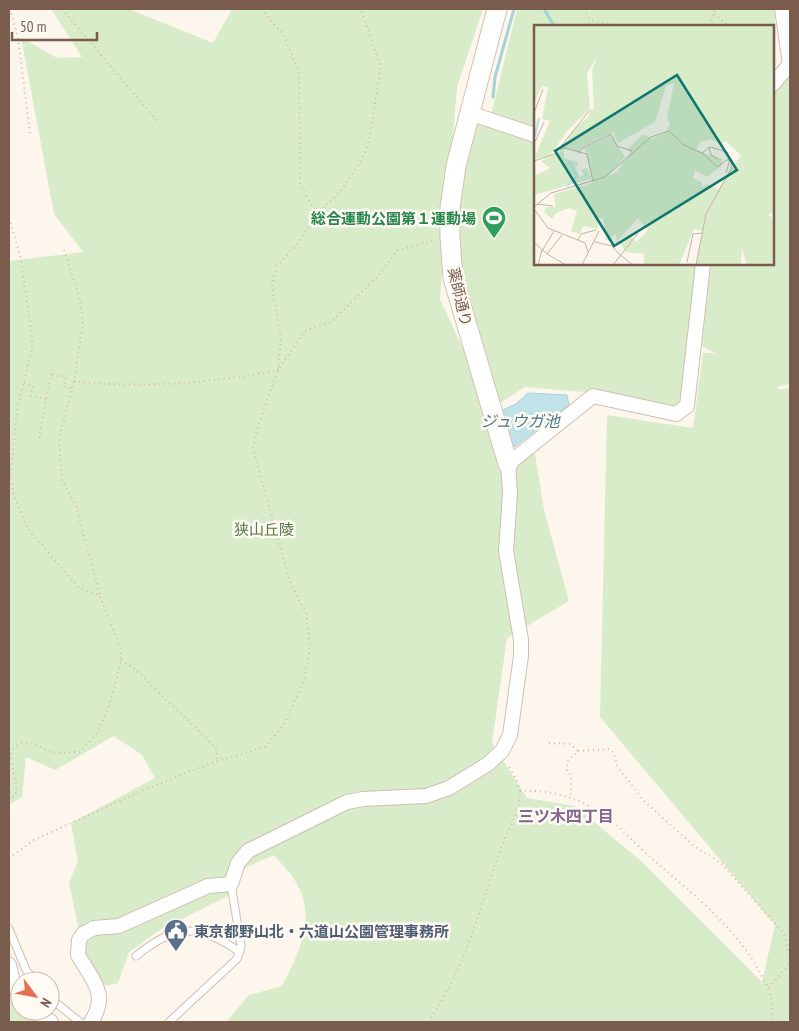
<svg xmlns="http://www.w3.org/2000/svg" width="799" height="1031" font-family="'PT Sans Narrow','Noto Sans JP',sans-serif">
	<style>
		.green { fill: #d8ecc9 }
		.water { fill: #bfe3e8; stroke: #a5d3da }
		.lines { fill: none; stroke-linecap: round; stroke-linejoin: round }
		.stream { stroke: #a5d3da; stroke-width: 3 }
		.lane-casing { stroke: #d1beb0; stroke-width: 9 }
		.street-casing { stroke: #d1beb0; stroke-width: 16 }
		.secondary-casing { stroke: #d6c0b0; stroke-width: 21 }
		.path { stroke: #d9b8a5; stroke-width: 2; stroke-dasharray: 1 4; stroke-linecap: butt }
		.lane { stroke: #fff; stroke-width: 7 }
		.street { stroke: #fff; stroke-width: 14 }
		.secondary { stroke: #fff; stroke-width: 19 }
		.labels { text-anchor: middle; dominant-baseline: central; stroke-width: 5; stroke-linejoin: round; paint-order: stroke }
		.leisure-label { font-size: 15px; font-weight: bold; fill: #27864d; stroke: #fffaf3; text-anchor: end }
		.street-label { font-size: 15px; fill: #7a5c4d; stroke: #fffaf3 }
		.park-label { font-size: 15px; fill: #537a41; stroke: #fffaf3 }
		.service-label { font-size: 15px; font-weight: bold; fill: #4e5e75; stroke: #fffaf3; text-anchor: start }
		.water-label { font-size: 16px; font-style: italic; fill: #437c86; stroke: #fffaf3 }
		.neighbourhood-label { font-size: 16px; font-weight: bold; fill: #846695; stroke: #fffaf3 }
		.inset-river { fill: none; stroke: #bfe3e8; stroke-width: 2.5 }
		.inset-road { fill: none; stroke: #c5b3a7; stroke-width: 1 }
		.view { fill: #0f766e; fill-opacity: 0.15; stroke: #0f766e; stroke-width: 2.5 }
		.inset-edge { fill: none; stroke: #7a5c4d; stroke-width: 2.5 }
	</style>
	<rect width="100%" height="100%" fill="#fdf6ec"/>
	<path class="green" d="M 51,9 L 129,9 L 213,43 L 231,11 L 228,9 L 483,9 L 457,87 L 440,299 L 511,453 L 535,454 L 544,510 L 569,601 L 507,638 L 492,743 L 527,798 L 575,806 L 641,861 L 762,982 L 775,925 L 600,717 L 607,415 L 693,428 L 703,353 L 715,353 L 702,346 L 711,264 L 773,264 L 773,89 L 790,69 L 790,384 L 777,387 L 779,390 L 790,388 L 790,1022 L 226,1022 L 249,995 L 282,986 C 298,956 316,919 298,886 C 293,875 282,865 274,855 L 242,869 L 235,892 L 160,930 L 129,952 L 118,983 L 106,986 L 85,961 L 69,882 L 78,862 L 71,823 L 155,778 L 142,755 L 114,736 L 55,770 L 26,757 L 22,797 L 9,805 L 9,261 L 83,252 L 54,214 L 21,37 L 57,58 L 82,57 Z
		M 517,9 L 775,9 L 773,63 L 773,26 L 535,26 L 535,129 L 491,115 Z
		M 464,113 L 535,138 L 535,264 L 698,264 L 684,404 L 675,410 L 595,393 L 525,387 L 500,403 L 473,347 L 450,214 Z
		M 9,949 L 20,983 L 20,1011 L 29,1011 L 35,1022 L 9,1022 Z"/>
	<path class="water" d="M 528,393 L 567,395 L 569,405 L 514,447 L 496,413 L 516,404 Z"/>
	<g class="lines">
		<path class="stream" d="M 544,9 L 554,26
			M 493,97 L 495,77 L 514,9"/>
		<defs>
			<path id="lane" d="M 9,929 L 26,970 L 35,981
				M 136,956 C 176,924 197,923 240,952
				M 50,998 L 80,1022
				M 169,1022 L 237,959 L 241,946 L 231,884"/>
			<path id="street" d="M 773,84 L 790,64 L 782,9
				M 469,113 L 535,135
				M 9,965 L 13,983 L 20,996
				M 36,1011 L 51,1022
				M 91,1022 C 109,994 93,981 78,955 L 79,940 L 83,934 L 94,928 L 119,926 L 208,886 L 231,884 L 238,863 L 248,851 L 347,802 L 363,799 L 426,796 L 449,788 L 488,764 L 502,751 L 510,735 L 521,656 L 521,640 L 506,551 L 510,493 L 508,464 L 593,396 L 676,414 L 687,406 L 703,264"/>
			<path id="secondary" d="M 497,9 L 456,166 L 450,208 L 450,237 L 453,278 L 508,464"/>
		</defs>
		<use href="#lane" class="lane-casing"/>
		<use href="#street" class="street-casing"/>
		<use href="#secondary" class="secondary-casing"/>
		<path class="path" d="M 10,9 L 18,38 L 30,134
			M 62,9 L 157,121
			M 261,9 L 283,34 L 299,72 L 300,185 L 316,213
			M 584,9 L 590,20 L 617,26
			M 714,14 L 729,26
			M 710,26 L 715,9
			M 9,218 L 20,255 L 32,335 L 32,348 L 17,411 L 10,480 L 14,495 L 27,528 L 79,588 L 100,596 L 121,650 L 121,660 L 114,690 L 105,716 L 96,734 L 80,752 C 71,752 61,754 52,752 C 39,749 28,736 15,747 C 4,756 20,781 15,796 L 9,799
			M 64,250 L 80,300 L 83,323 L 74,381 L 59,438 L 62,480 L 76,506 L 100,595
			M 52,375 L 66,377 L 64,387 L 72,388
			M 74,381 C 136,389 216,383 278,370 L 281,340 L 272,286 L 277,266 L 298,243 L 317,214 L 342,190 L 364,155 L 369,140 L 381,67 L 361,9
			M 24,383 L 33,386 L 30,396 L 46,399
			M 39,438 L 52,369
			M 121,660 C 140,671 141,675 156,690 C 177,710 198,729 217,750 L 217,760
			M 549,743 L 570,744 L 578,751 L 567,762 L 567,771 L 571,776 L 571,798
			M 578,751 L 609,749 L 614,753 L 617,766 L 644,801 L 694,846 L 721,863 L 784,934 L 790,959
			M 520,791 C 544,790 567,794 589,806 C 614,819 630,839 650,857 C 693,894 746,935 768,989 C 773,999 772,1011 771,1022
			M 9,858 L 34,840 L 139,792 L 211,763 L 265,747 L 283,726 L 304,680 L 310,647 L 306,613 L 290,582 L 253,449 L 258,426 L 278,370 L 305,331 L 331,322 L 378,276 L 398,250 L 436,240
			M 769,988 L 790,963
			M 428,1022 C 466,969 479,909 500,850 C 506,833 521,810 520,792 C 519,782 512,772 507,764"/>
		<use href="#lane" class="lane"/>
		<use href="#street" class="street"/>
		<use href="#secondary" class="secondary"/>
	</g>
	<defs>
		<symbol id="stadium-pin" viewBox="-11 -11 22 30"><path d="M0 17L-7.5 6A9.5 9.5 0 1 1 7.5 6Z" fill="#2e9e5b" stroke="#fffaf3"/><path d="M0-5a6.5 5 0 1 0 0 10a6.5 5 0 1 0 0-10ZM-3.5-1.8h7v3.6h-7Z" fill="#fff"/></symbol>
		<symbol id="civic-pin" viewBox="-11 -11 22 30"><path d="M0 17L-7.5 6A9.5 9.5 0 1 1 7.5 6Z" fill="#5c6f8a" stroke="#fffaf3"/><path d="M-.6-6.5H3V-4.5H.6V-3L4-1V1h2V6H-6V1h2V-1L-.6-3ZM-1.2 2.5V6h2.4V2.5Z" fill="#fff"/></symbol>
	</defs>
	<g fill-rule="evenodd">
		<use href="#stadium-pin" x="480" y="204" width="28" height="38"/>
		<use href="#civic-pin" x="162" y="917" width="28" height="38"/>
	</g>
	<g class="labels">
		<g class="leisure-label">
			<text x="476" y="218">総合運動公園第１運動場</text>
		</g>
		<g class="street-label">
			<text transform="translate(460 297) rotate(77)">薬師通り</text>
		</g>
		<g class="park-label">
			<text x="264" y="529">狭山丘陵</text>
		</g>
		<g class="service-label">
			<text x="194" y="931">東京都野山北・六道山公園管理事務所</text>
		</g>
		<g class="water-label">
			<text x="520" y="421">ジュウガ池</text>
		</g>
		<g class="neighbourhood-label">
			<text x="566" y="816">三ツ木四丁目</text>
		</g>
	</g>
	<g transform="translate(534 25)">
		<rect width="240" height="240" fill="#fdf6ec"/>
		<path d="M 0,0 L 240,0 L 240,187 L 234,190 L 240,193 L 240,240 L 213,240 L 208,223 L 207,240 L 162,240 L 169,206 L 160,204 L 145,240 L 110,240 L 110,229 L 91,227 L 86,217 L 95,210 L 102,217 L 114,205 L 104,193 L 83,216 L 81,208 L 76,216 L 72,215 L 69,193 L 64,193 L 64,204 L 49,201 L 46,209 L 37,206 L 43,186 L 35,183 L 22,188 L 18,194 L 10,187 L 12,182 L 21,182 L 20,169 L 65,156 L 59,158 L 51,123 L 77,110 L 91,132 L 73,152 L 83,147 L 96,127 L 94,124 L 109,109 L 118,114 L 132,107 L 136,99 L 133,93 L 140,58 L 132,61 L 121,97 L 84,118 L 79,107 L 47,123 L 45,128 L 29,122 L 38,106 L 54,92 L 56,84 L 34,105 L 16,131 L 0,134 L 16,96 L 8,94 L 14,62 L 8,61 L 0,78 ZM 63,32 L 58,46 L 60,84 L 56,84 L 53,48 ZM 176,114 L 187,119 L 191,116 L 207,130 L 184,164 L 173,159 L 168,162 L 168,157 L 159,153 L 161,145 L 173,152 L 188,140 L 188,134 L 162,125 L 166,117 ZM 30,125 L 30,133 L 44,137 L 42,143 L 45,152 L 50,150 L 47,145 L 53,143 L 57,154 L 0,170 L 0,148 L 2,150 L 16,143 L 7,136 Z" fill="#d8ecc9" fill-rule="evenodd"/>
		<path class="inset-river" d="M 1,111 L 5,93M 33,161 L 43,151 L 35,136"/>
		<path class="inset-road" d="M 0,88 L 9,64M 0,119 L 10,97M 175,122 L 177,130 L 184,134M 26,125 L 30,123 L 53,129 L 59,157M 168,128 L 176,122 L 193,127 L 196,134 L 192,148M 45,129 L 47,124 L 77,109 L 83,121 L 98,126M 0,136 L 21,129 L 55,86M 3,179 L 19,181M 0,182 L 17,168 L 71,152 L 117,112 L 135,106 L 150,120 L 168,128 L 184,142 L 192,135 L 198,135 L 197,144 L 172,189 L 162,240M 0,184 L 14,203 L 51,218 L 54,227M 44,215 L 47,209 L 62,205M 0,217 L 13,229 L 32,240M 61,217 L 78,221 L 85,229M 8,226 L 20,206M 13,229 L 28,210M 85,229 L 99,240M 153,237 L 159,209 L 169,208M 4,240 L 8,225M 48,240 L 65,206M 79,240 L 104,208"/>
		<path class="view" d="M 143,50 L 203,145 L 80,221 L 21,126 Z"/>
		<rect width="240" height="240" class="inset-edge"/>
	</g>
	<rect width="799" height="1031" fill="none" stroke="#7a5c4d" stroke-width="20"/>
	<g transform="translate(35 996) rotate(122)"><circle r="24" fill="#fffaf3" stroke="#cabbb1"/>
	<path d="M0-4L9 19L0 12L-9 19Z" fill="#e76f51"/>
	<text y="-8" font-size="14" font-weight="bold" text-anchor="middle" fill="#7a5c4d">N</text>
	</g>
	<path d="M12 32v8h85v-8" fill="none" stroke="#7a5c4d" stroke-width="2.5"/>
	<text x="20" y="32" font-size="15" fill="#7a5c4d" stroke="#fffaf3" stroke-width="4" paint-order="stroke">50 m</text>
</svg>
